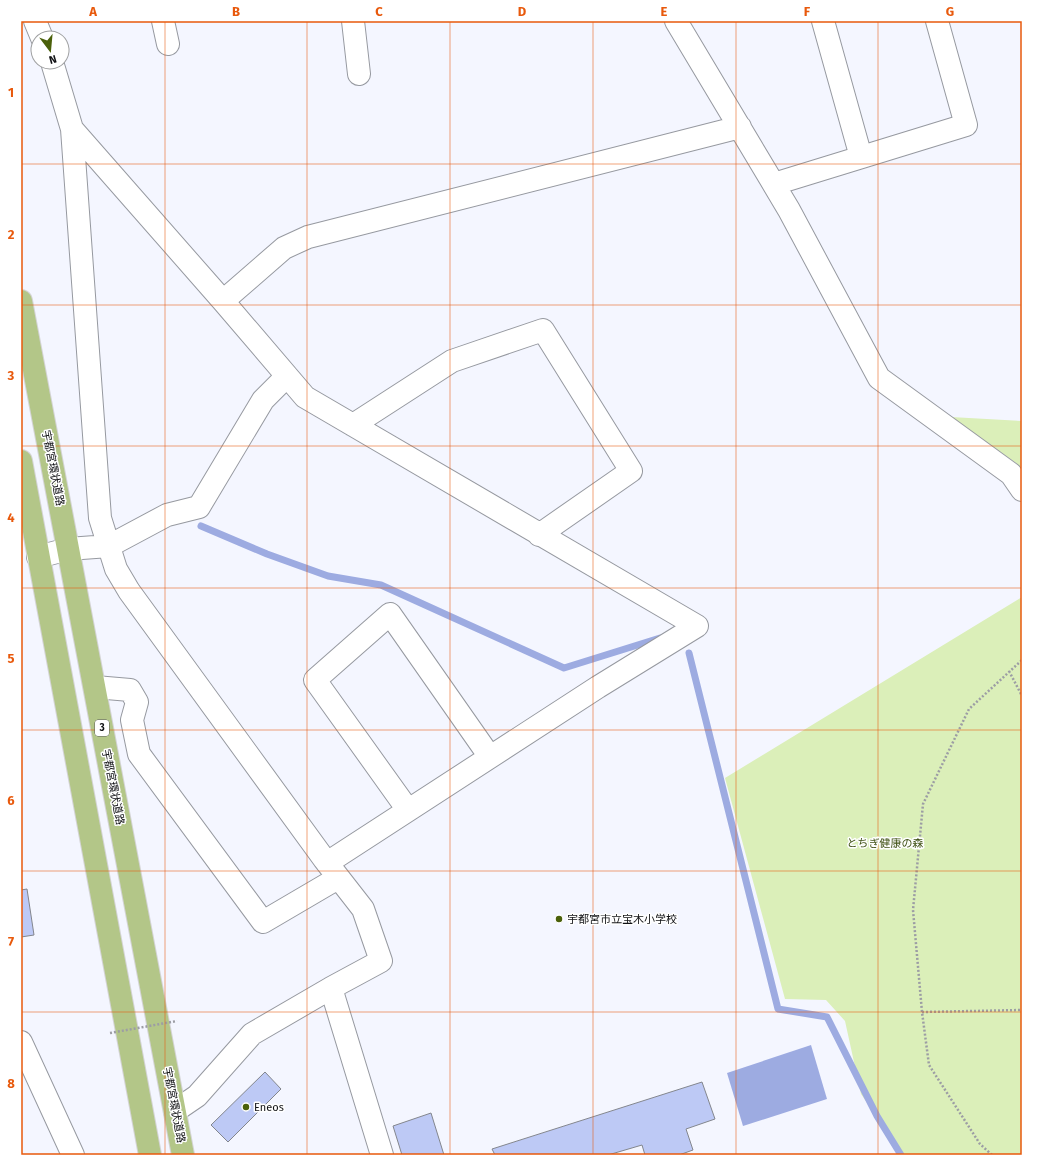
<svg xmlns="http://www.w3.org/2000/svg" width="1043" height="1176" font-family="'Fira Sans','Noto Sans JP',sans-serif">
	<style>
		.green { fill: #dbefb9 }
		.water { fill: #9dabe1 }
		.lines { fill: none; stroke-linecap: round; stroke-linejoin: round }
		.stream { stroke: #9dabe1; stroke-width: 7 }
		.building { fill: #bdc9f5; stroke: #83868d }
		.minor-casing { stroke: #9699a0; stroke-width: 24 }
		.primary-casing { stroke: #d4d4d5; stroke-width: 24 }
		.path { stroke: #9c9da4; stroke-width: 2.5; stroke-dasharray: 2 2; stroke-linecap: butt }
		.minor { stroke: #fff; stroke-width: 22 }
		.primary { stroke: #b3c688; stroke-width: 22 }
		.path-bridge { stroke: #9c9da4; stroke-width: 2.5; stroke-dasharray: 2 2; stroke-linecap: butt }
		.grid { fill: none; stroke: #e8590c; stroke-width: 1; stroke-opacity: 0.55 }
		.poi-dot { fill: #4a600a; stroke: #fff; stroke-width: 1.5 }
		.labels { text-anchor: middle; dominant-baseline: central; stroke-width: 3; stroke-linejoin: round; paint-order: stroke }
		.shield { fill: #fff; stroke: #58585a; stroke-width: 1 }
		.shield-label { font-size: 10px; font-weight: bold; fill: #101114 }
		.street-label { font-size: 11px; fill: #101114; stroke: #fff }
		.park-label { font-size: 11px; fill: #425418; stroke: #fff }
		.poi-label { font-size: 11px; fill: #101114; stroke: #fff; text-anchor: start }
		.neatline { fill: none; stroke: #e8590c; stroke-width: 1.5 }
		.grid-label { font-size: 13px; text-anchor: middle; font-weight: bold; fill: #e8590c }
	</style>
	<rect width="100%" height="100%" fill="#f4f6ff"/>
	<path class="green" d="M 951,417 L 1022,421 L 1022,470 L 1016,463 Z
		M 1022,597 L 1022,1155 L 903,1155 L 861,1094 L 845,1021 L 826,1000 L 785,999 L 725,778 Z"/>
	<path class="water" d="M 811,1045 L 827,1099 L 743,1126 L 727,1073 Z"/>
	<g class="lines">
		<path class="stream" d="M 201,526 L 267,554 L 328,576 L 381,585 L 564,668 L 660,638
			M 689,653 L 778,1009 L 827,1017 L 877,1116 L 901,1155"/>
	</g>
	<path class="building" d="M 27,889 L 34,935 L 21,937 L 21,890 Z
		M 265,1072 L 281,1089 L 228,1142 L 211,1125 Z
		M 702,1082 L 715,1119 L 686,1129 L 693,1150 L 679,1155 L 645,1155 L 642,1145 L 608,1155 L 495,1155 L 492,1149 Z
		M 431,1113 L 444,1155 L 402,1155 L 393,1126 Z"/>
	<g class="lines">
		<defs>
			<path id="minor" d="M 35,21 L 42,38
				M 163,21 L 168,44
				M 353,21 L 359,74
				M 676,21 L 789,210 L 879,378 L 1011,474 L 1022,490
				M 823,21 L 861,157
				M 52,62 L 72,129 L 100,518 L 116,569 L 129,591 L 324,859 L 363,909 L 381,961 L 331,988 L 252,1034 L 197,1096 L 175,1111
				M 72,129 L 223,301 L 305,397 L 697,626 L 598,687 L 327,863
				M 774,184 L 966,125 L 937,21
				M 223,301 L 284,248 L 308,237 L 740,127
				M 353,425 L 452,361 L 543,330 L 631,471 L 539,535
				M 38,557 L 68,549 L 109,546 L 167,515 L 199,507 L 263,400 L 287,376
				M 95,687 L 130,690 L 137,702 L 132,720 L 139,754 L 263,922 L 338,878
				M 408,810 L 315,680 L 390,614 L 490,757
				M 331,988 L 382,1155
				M 21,1042 L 73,1155"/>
			<path id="primary" d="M 21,301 L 183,1155
				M 21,461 L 150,1155"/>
		</defs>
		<use href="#minor" class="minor-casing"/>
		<use href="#primary" class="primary-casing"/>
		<path class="path" d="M 1009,671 L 1022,696
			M 922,1012 L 1022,1010
			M 992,1155 L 980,1144 L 929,1065 L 922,1012 L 913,910 L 923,804 L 969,709 L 1022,660"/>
		<use href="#minor" class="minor"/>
		<use href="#primary" class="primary"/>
		<path class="path-bridge" d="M 110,1033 L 177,1021"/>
	</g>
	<path class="grid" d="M 165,21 L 165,1155M 307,21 L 307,1155M 450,21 L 450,1155M 593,21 L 593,1155M 736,21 L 736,1155M 878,21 L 878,1155M 21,164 L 1022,164M 21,305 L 1022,305M 21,446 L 1022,446M 21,588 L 1022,588M 21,730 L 1022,730M 21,871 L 1022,871M 21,1012 L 1022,1012"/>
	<g class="poi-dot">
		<circle cx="559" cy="919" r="4"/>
		<circle cx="246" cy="1107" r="4"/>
	</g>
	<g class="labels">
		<rect class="shield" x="95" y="720" width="14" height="16" rx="3"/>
		<g class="shield-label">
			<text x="102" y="728">3</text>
		</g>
		<g class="street-label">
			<text transform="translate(53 468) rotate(79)">宇都宮環状道路</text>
			<text transform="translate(113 787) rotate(79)">宇都宮環状道路</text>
			<text transform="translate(174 1105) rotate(79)">宇都宮環状道路</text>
		</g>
		<g class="park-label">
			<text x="885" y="843">とちぎ健康の森</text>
		</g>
		<g class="poi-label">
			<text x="567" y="919">宇都宮市立宝木小学校</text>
			<text x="254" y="1107">Eneos</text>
		</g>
	</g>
	<rect width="1043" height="1176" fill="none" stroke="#ffffff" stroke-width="44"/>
	<g transform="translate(50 50) rotate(164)"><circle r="19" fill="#ffffff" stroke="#9fa0a1"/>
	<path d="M0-3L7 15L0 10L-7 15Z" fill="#4a600a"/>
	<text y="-6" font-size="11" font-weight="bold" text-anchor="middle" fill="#101114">N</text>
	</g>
	<rect x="22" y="22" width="999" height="1132" class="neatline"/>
	<g class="grid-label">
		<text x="93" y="16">A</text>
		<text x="236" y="16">B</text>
		<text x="379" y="16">C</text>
		<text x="522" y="16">D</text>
		<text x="664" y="16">E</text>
		<text x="807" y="16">F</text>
		<text x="950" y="16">G</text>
		<text x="11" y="97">1</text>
		<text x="11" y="239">2</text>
		<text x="11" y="380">3</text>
		<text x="11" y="522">4</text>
		<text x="11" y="663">5</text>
		<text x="11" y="805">6</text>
		<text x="11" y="946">7</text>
		<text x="11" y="1088">8</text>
	</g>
</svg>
